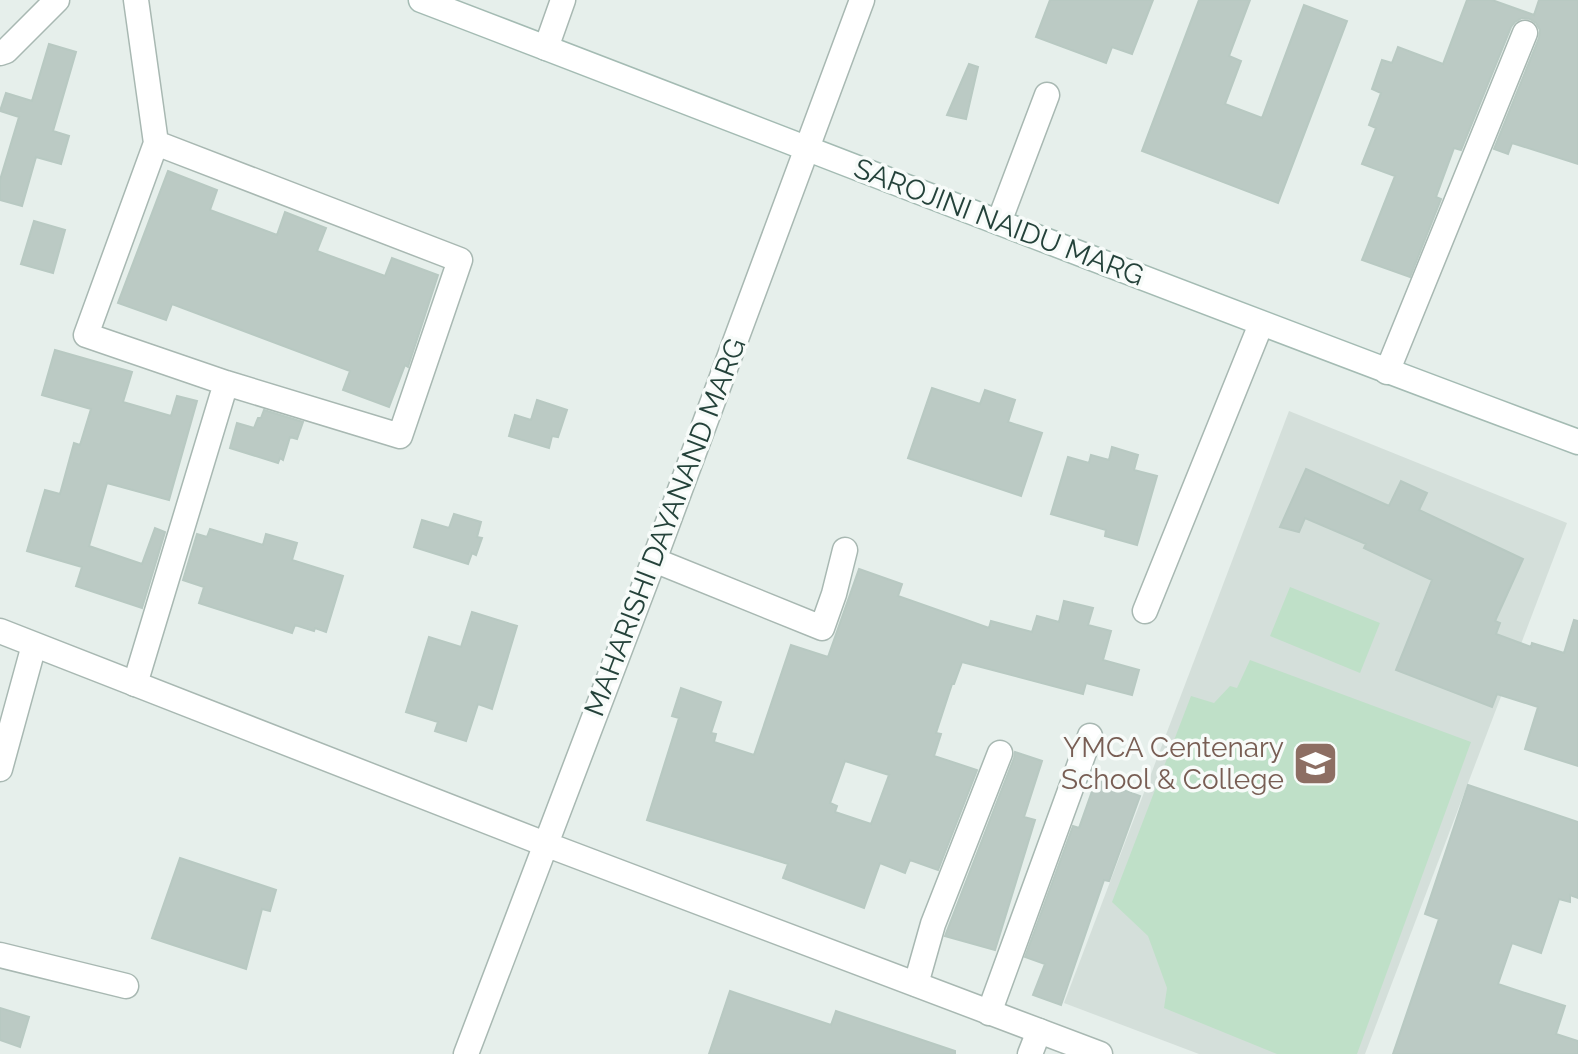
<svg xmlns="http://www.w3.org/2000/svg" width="1578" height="1054" font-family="Raleway,sans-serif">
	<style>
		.built { fill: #d4dfda }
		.green { fill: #bfe0c8 }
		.building { fill: #bbcac4; stroke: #b8c9c2; stroke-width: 2; fill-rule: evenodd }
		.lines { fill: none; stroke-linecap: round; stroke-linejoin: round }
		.minor-casing { stroke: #a8b8b2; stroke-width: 27 }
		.tertiary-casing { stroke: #a8b8b2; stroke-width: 27 }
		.secondary-casing { stroke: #a4bbb3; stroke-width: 27 }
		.minor { stroke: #fff; stroke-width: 24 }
		.tertiary { stroke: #fff; stroke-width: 24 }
		.secondary { stroke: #fff; stroke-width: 24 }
		.labels { text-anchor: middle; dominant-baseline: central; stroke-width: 7; stroke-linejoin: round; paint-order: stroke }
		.street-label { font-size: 28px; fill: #24423a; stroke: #f7fbf9 }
		.education-label { font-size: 28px; fill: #785e54; stroke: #f7fbf9; text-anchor: end }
	</style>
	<rect width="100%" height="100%" fill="#e6efeb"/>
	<path class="built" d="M 1289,411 L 1567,523 L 1365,1054 L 1199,1054 L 1064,1003 Z"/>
	<path class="green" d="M 1290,587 L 1380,623 L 1360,673 L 1270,636 Z
		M 1250,660 L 1471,742 L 1357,1054 L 1277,1054 L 1164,1008 L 1167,988 L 1148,936 L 1112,902 L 1191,696 L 1214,703 L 1230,686 L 1237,688 Z"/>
	<path class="building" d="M 1050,0 L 1153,0 L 1132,54 L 1112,47 L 1106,63 L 1036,37 Z
		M 1199,0 L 1250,0 L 1229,56 L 1241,61 L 1225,104 L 1262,118 L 1304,5 L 1347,21 L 1278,203 L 1142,151 Z
		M 1467,0 L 1492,0 L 1534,15 L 1539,0 L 1578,0 L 1578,164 L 1512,143 L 1508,154 L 1494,149 L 1539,38 L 1540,30 L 1536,23 L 1530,19 L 1522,18 L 1515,22 L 1511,27 L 1461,150 L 1454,148 L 1436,197 L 1441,199 L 1410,277 L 1362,260 L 1395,176 L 1362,164 L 1376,128 L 1369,125 L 1381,93 L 1372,89 L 1382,60 L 1392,63 L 1398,47 L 1443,64 Z
		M 49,44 L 76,52 L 53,131 L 69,136 L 61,164 L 36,157 L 22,206 L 0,200 L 0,180 L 19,117 L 0,111 L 6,93 L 32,101 Z
		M 969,64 L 978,67 L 966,119 L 947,115 Z
		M 168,171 L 217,190 L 210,210 L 277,235 L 285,212 L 326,228 L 317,251 L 385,276 L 392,258 L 438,275 L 408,367 L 405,365 L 389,407 L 343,390 L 350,371 L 172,304 L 166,320 L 118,303 Z
		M 34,221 L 65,230 L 53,273 L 21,264 Z
		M 55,350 L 132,372 L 123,402 L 171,416 L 177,396 L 197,401 L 169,500 L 107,483 L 89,546 L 142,564 L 155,528 L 165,532 L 142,608 L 76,586 L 82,567 L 27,551 L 45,490 L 60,494 L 74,443 L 80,445 L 91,409 L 42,395 Z
		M 932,388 L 980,404 L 985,390 L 1015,400 L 1008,422 L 1042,433 L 1021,496 L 908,458 Z
		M 537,400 L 567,410 L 558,437 L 552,436 L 549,448 L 509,436 L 515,415 L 531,420 Z
		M 264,410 L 303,422 L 297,439 L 290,437 L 283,460 L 280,458 L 278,463 L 230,448 L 237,423 L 254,428 L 258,418 L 261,418 Z
		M 1112,447 L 1138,455 L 1134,470 L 1157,476 L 1137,545 L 1105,536 L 1106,530 L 1051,514 L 1068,457 L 1089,463 L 1091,455 L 1109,460 Z
		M 1306,469 L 1389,506 L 1401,481 L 1427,493 L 1419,510 L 1523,559 L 1495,621 L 1500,623 L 1496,634 L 1531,647 L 1532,643 L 1564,653 L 1574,620 L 1578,621 L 1578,766 L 1525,749 L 1538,707 L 1497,694 L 1492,707 L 1396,670 L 1432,580 L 1364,548 L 1366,544 L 1305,518 L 1299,532 L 1280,527 Z
		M 454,514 L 481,522 L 477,537 L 482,538 L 476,555 L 472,553 L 468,564 L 414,547 L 422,520 L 449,528 Z
		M 210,529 L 263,545 L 266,534 L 297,543 L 292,560 L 343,576 L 326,632 L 315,628 L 314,631 L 295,625 L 292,633 L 199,603 L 204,587 L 183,580 L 197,534 L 207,537 Z
		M 859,569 L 902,584 L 898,596 L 989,628 L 991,621 L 1032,632 L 1037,616 L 1059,622 L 1064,601 L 1093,608 L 1088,625 L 1111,631 L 1103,660 L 1139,670 L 1132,695 L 1086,683 L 1083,694 L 962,662 L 954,684 L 952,684 L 936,733 L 941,734 L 934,756 L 977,770 L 938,870 L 910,860 L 905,873 L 880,863 L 864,908 L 783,878 L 788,864 L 647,820 L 679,718 L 672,716 L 681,688 L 721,702 L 711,733 L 716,734 L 714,742 L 754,755 L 791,645 L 828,657 ZM 845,761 L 889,775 L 871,824 L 835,812 L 837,806 L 830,803 Z
		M 472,612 L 517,626 L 492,709 L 478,704 L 466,741 L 435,731 L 438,722 L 406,712 L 429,637 L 461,647 Z
		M 1015,752 L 1042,761 L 1024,817 L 1035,820 L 995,950 L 945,936 L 1014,758 Z
		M 1096,780 L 1140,796 L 1109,881 L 1104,880 L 1061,1005 L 1033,995 L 1045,964 L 1025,957 L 1073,826 L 1079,828 Z
		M 1468,785 L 1578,822 L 1578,898 L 1570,895 L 1570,902 L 1559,899 L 1541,953 L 1512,943 L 1498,984 L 1565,1006 L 1556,1034 L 1578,1041 L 1578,1054 L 1393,1054 L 1439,919 L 1425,914 Z
		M 180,858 L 276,890 L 270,911 L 262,909 L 246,969 L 152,938 Z
		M 730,991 L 831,1025 L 836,1011 L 955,1051 L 955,1054 L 709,1054 Z
		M 0,1008 L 29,1017 L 20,1047 L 0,1040 Z"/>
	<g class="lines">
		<defs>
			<path id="minor" d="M 136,0 L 156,143 L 86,335 L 226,383 L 400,436 L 460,260 L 156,143
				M 546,48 L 563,0
				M 0,53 L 6,51 L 57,0
				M 999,222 L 1047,95
				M 1387,372 L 1525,33
				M 654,560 L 822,628 L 834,594 L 845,550
				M 1145,611 L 1261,324
				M 135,684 L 226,383
				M 0,769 L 34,645
				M 0,955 L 126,986
				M 916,984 L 933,924 L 1000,753
				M 989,1013 L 1090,736
				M 1030,1054 L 1039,1031"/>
			<path id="tertiary" d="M 0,631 L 545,844 L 1100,1054
				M 466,1054 L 654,560 L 862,0"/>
			<path id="secondary" d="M 421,0 C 806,147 1191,299 1578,442"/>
		</defs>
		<use href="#minor" class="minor-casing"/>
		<use href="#tertiary" class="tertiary-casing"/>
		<use href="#secondary" class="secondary-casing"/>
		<use href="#minor" class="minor"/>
		<use href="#tertiary" class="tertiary"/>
		<use href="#secondary" class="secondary"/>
	</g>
	<defs>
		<symbol id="school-square" viewBox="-11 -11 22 22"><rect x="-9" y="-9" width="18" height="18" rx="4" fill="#8d6e63" stroke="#f7fbf9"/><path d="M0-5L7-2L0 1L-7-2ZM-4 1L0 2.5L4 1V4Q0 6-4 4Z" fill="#fff"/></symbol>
	</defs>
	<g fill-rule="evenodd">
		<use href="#school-square" x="1290" y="738" width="51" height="51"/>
	</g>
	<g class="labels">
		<g class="street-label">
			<text transform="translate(999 222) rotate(21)">SAROJINI NAIDU MARG</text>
			<text transform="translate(665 527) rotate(-69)">MAHARISHI DAYANAND MARG</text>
		</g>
		<g class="education-label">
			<text x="1284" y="747">YMCA Centenary<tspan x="1284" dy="32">School &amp; College</tspan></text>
		</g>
	</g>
</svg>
